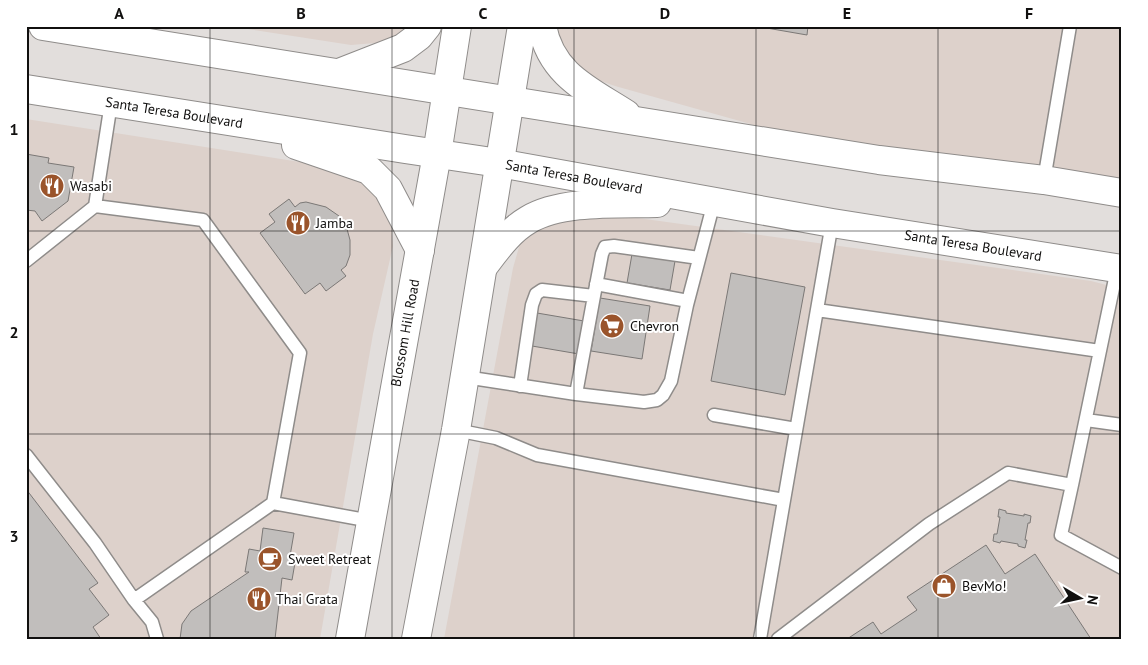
<svg xmlns="http://www.w3.org/2000/svg" width="1148" height="665" font-family="'PT Sans',sans-serif">
	<style>
		.built { fill: #ddd1cb }
		.building { fill: #c1bebc; stroke: #7b7876 }
		.lines { fill: none; stroke-linecap: round; stroke-linejoin: round }
		.lane-casing { stroke: #8f8c8a; stroke-width: 15 }
		.secondary-casing { stroke: #8f8c8a; stroke-width: 30 }
		.lane { stroke: #fff; stroke-width: 12 }
		.secondary { stroke: #fff; stroke-width: 28 }
		.grid { fill: none; stroke: #11100f; stroke-width: 1; stroke-opacity: 0.55 }
		.labels { text-anchor: middle; dominant-baseline: central; stroke-width: 4; stroke-linejoin: round; paint-order: stroke }
		.street-label { font-size: 14px; fill: #11100f; stroke: #fff }
		.poi-label { font-size: 14px; fill: #11100f; stroke: #fff; text-anchor: start }
		.neatline { fill: none; stroke: #11100f; stroke-width: 2 }
		.grid-label { font-size: 16px; text-anchor: middle; font-weight: bold; fill: #11100f }
	</style>
	<rect width="100%" height="100%" fill="#e2dedc"/>
	<path class="built" d="M 229,26 L 415,26 L 387,42 L 351,45 Z
		M 552,26 L 1122,26 L 1122,193 L 879,160 L 615,86 L 592,78 L 574,66 Z
		M 26,119 L 338,168 L 360,176 L 381,194 L 390,214 L 393,246 L 373,334 L 320,639 L 26,639 Z
		M 602,213 L 1091,281 L 1122,289 L 1122,639 L 444,639 L 513,268 L 521,240 L 538,225 Z"/>
	<path class="building" d="M 755,26 L 808,26 L 807,35 Z
		M 26,154 L 49,158 L 48,163 L 74,167 L 68,201 L 42,221 L 35,211 L 26,210 Z
		M 289,199 L 295,207 L 300,203 L 306,202 L 326,207 L 339,216 L 347,229 L 350,240 L 350,255 L 346,266 L 341,270 L 346,276 L 326,291 L 320,283 L 305,294 L 260,233 L 275,222 L 269,214 Z
		M 632,254 L 675,261 L 670,290 L 627,283 Z
		M 731,273 L 805,287 L 785,395 L 711,381 Z
		M 600,298 L 650,306 L 642,359 L 591,351 Z
		M 537,313 L 584,321 L 579,354 L 532,346 Z
		M 26,489 L 98,583 L 89,589 L 109,615 L 93,627 L 101,639 L 26,639 Z
		M 999,509 L 1006,511 L 1006,513 L 1024,516 L 1024,514 L 1031,516 L 1030,523 L 1028,523 L 1025,540 L 1027,540 L 1025,548 L 1018,546 L 1018,544 L 1001,541 L 1000,543 L 993,541 L 994,534 L 997,534 L 1000,517 L 998,517 Z
		M 263,528 L 294,533 L 290,556 L 296,557 L 292,580 L 282,578 L 275,639 L 180,639 L 182,624 L 191,611 L 249,572 L 245,572 L 249,549 L 260,551 Z
		M 986,545 L 1005,574 L 1035,554 L 1091,639 L 847,639 L 873,622 L 881,634 L 917,610 L 907,597 Z"/>
	<g class="lines">
		<defs>
			<path id="lane" d="M 1044,180 L 1070,26
				M 95,206 L 203,220 L 300,353 L 273,503
				M 26,261 L 95,206 L 111,103
				M 596,284 L 688,301
				M 817,310 L 1100,351
				M 465,377 L 576,394 L 644,402 L 657,400 L 663,395 L 671,381 L 687,305 L 714,202
				M 520,386 L 532,305 L 536,294 L 542,290 L 594,296 L 602,254 L 605,247 L 614,246 L 699,258
				M 576,394 L 594,296
				M 714,415 L 796,429
				M 1086,420 L 1122,425
				M 456,430 L 496,438 L 537,455 L 784,500
				M 26,455 L 95,543 L 134,600 L 273,503 L 371,521
				M 1072,485 L 1061,535 L 1122,568
				M 134,600 L 152,622 L 157,639
				M 760,639 L 832,223
				M 778,639 L 929,524 L 1008,473 L 1072,485 L 1117,269"/>
			<g id="secondary">
				<path d="M 43,26 L 879,160 L 1044,180 L 1122,193"/>
				<path d="M 542,26 C 551,75 589,90 626,114"/>
				<path d="M 339,73 L 403,48 L 419,36 L 427,26"/>
				<path id="s1" d="M 26,89 L 405,149 L 499,163 L 832,223 L 1122,269"/>
				<path d="M 296,145 L 369,170 L 388,189 L 420,250"/>
				<path d="M 483,267 C 496,250 509,231 528,220 C 561,200 618,204 657,203"/>
				<path id="s2" d="M 350,639 L 437,154 L 457,26"/>
				<path d="M 416,639 L 456,430 L 522,26"/>
			</g>
		</defs>
		<use href="#lane" class="lane-casing"/>
		<use href="#secondary" class="secondary-casing"/>
		<use href="#lane" class="lane"/>
		<use href="#secondary" class="secondary"/>
	</g>
	<path class="grid" d="M 210,26 L 210,639M 392,26 L 392,639M 574,26 L 574,639M 756,26 L 756,639M 938,26 L 938,639M 26,231 L 1122,231M 26,434 L 1122,434"/>
	<defs>
		<symbol id="restaurant-disc" viewBox="-11 -11 22 22"><circle r="9.5" fill="#9a542b" stroke="#fff"/><path d="M-5-6h1v4h1v-4h1v4h1v-4h1v5L-1.5 .5V6h-2V.5L-5-1ZM5-6V6H3V1.5H1.5Q1.5-4 5-6Z" fill="#fff"/></symbol>
		<symbol id="supermarket-disc" viewBox="-11 -11 22 22"><circle r="9.5" fill="#9a542b" stroke="#fff"/><path d="M-6-5.5h2.5l.6 2H6L4.5 2H-2.5L-4.4-4H-6ZM-1.5 3.2a1.3 1.3 0 1 0 .1 0ZM3 3.2a1.3 1.3 0 1 0 .1 0Z" fill="#fff"/></symbol>
		<symbol id="cafe-disc" viewBox="-11 -11 22 22"><circle r="9.5" fill="#9a542b" stroke="#fff"/><path d="M-5.5-4.5H6V0H3Q3 3.5 0 3.5H-2.5Q-5.5 3.5-5.5 0ZM3-3.2v2h1.7v-2ZM-6 4.5H4V6H-6Z" fill="#fff"/></symbol>
		<symbol id="shop-disc" viewBox="-11 -11 22 22"><circle r="9.5" fill="#9a542b" stroke="#fff"/><path d="M-5-2.5h2.3a2.7 3.5 0 0 1 5.4 0H5L5.5 6h-11ZM-1.5-2.5h3a1.5 2.3 0 0 0-3 0Z" fill="#fff"/></symbol>
	</defs>
	<g fill-rule="evenodd">
		<use href="#restaurant-disc" x="38" y="172" width="28" height="28"/>
		<use href="#restaurant-disc" x="284" y="209" width="28" height="28"/>
		<use href="#supermarket-disc" x="598" y="312" width="28" height="28"/>
		<use href="#cafe-disc" x="256" y="545" width="28" height="28"/>
		<use href="#shop-disc" x="930" y="572" width="28" height="28"/>
		<use href="#restaurant-disc" x="245" y="585" width="28" height="28"/>
	</g>
	<g class="labels">
		<g class="street-label">
			<text stroke="none"><textPath href="#s1" startOffset="150">Santa Teresa Boulevard</textPath></text>
			<text stroke="none"><textPath href="#s1" startOffset="555">Santa Teresa Boulevard</textPath></text>
			<text stroke="none"><textPath href="#s1" startOffset="960">Santa Teresa Boulevard</textPath></text>
			<text stroke="none"><textPath href="#s2" startOffset="311">Blossom Hill Road</textPath></text>
		</g>
		<g class="poi-label">
			<text x="70" y="186">Wasabi</text>
			<text x="316" y="223">Jamba</text>
			<text x="630" y="326">Chevron</text>
			<text x="288" y="559">Sweet Retreat</text>
			<text x="962" y="586">BevMo!</text>
			<text x="276" y="599">Thai Grata</text>
		</g>
	</g>
	<rect width="1148" height="665" fill="none" stroke="#ffffff" stroke-width="55"/>
	<g transform="translate(1080 598) rotate(99)" stroke="#ffffff" stroke-width="4" paint-order="stroke">
	<path d="M0-4L9 19L0 12L-9 19Z" fill="#11100f"/>
	<text y="-8" font-size="14" font-weight="bold" text-anchor="middle" fill="#11100f">N</text>
	</g>
	<rect x="28" y="28" width="1092" height="610" class="neatline"/>
	<g class="grid-label">
		<text x="119" y="19">A</text>
		<text x="301" y="19">B</text>
		<text x="483" y="19">C</text>
		<text x="665" y="19">D</text>
		<text x="847" y="19">E</text>
		<text x="1029" y="19">F</text>
		<text x="14" y="135">1</text>
		<text x="14" y="338">2</text>
		<text x="14" y="542">3</text>
	</g>
</svg>
